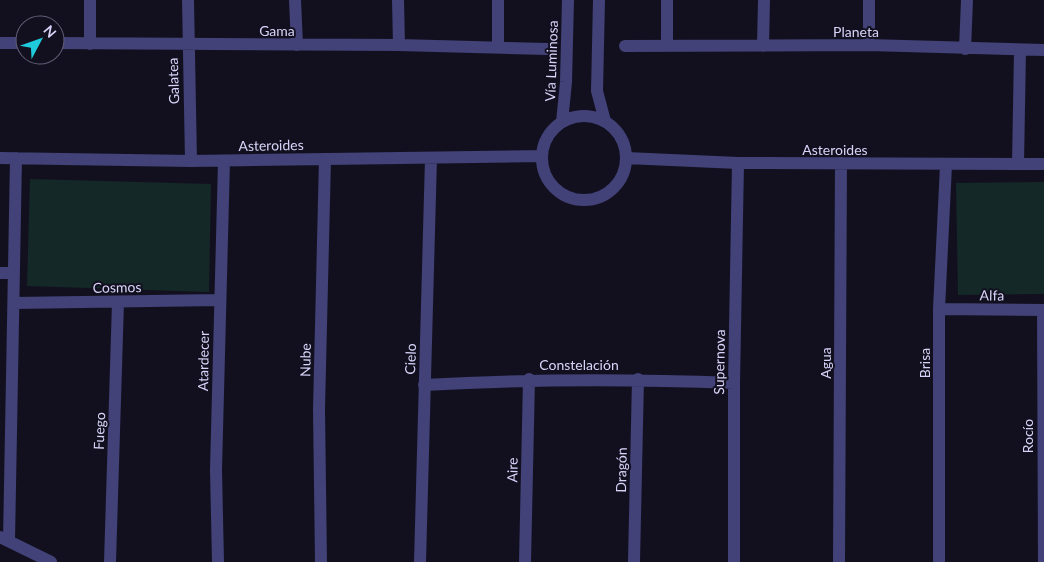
<svg xmlns="http://www.w3.org/2000/svg" width="1044" height="562" font-family="Lato,sans-serif">
	<style>
		.green { fill: #142827 }
		.lines { fill: none; stroke-linecap: round; stroke-linejoin: round }
		.street { stroke: #424178; stroke-width: 12 }
		.labels { text-anchor: middle; dominant-baseline: central; stroke-width: 4; stroke-linejoin: round; paint-order: stroke }
		.street-label { font-size: 14px; fill: #d8d4f9; stroke: #12101f }
	</style>
	<rect width="100%" height="100%" fill="#12101f"/>
	<path class="green" d="M 30,179 L 211,184 L 209,292 L 27,286 Z
		M 1044,182 L 1044,294 L 958,295 L 956,183 Z"/>
	<g class="lines">
		<path class="street" d="M 90,0 L 90,44
			M 188,0 L 191,161
			M 295,0 L 297,45
			M 398,0 L 399,45
			M 599,0 L 597,91 L 605,121
			M 869,0 L 869,45
			M 0,43 L 25,43
			M 55,43 L 399,45 L 547,49
			M 625,46 L 869,45 L 1044,50
			M 667,46 L 667,0
			M 763,46 L 764,0
			M 498,47 L 498,0
			M 965,49 L 967,0
			M542 158a42 42 0 1 1 84 0a42 42 0 1 1-84 0Z
			M 562,122 L 566,82 L 568,0
			M 0,158 L 191,161 L 542,156
			M 626,158 L 738,163 L 1044,164
			M 1018,164 L 1020,50
			M 0,273 L 14,273
			M 14,303 L 219,300
			M 939,309 L 1044,310
			M 1043,310 L 1044,561
			M 424,385 C 528,379 630,379 734,383
			M 0,537 L 51,562
			M 9,541 L 16,158
			M 110,562 L 118,302
			M 218,562 L 216,470 L 224,161
			M 321,562 L 319,409 L 325,159
			M 420,562 L 431,158
			M 525,562 L 529,379
			M 634,562 L 638,379
			M 734,562 L 734,383 L 738,163
			M 839,562 L 841,163
			M 939,562 L 939,309 L 946,165"/>
	</g>
	<g class="labels">
		<g class="street-label">
			<text x="277" y="30">Gama</text>
			<text x="856" y="31">Planeta</text>
			<text transform="translate(551 61) rotate(-88)">Vía Luminosa</text>
			<text transform="translate(173 81) rotate(-92)">Galatea</text>
			<text transform="translate(271 145) rotate(-1)">Asteroides</text>
			<text x="835" y="149">Asteroides</text>
			<text transform="translate(117 287) rotate(-1)">Cosmos</text>
			<text transform="translate(992 295) rotate(1)">Alfa</text>
			<text transform="translate(410 359) rotate(-88)">Cielo</text>
			<text transform="translate(305 360) rotate(-89)">Nube</text>
			<text transform="translate(203 361) rotate(-89)">Atardecer</text>
			<text transform="translate(719 362) rotate(-89)">Supernova</text>
			<text transform="translate(825 363) rotate(-90)">Agua</text>
			<text transform="translate(924 363) rotate(-90)">Brisa</text>
			<text x="579" y="364">Constelación</text>
			<text transform="translate(99 431) rotate(-88)">Fuego</text>
			<text transform="translate(1027 436) rotate(-90)">Rocío</text>
			<text transform="translate(512 470) rotate(-89)">Aire</text>
			<text transform="translate(621 470) rotate(-89)">Dragón</text>
		</g>
	</g>
	<g transform="translate(40 40) rotate(49)"><circle r="24" fill="#12101f" stroke="#615e76"/>
	<path d="M0-4L9 19L0 12L-9 19Z" fill="#1fcbdb"/>
	<text y="-8" font-size="14" font-weight="bold" text-anchor="middle" fill="#d8d4f9">N</text>
	</g>
</svg>
